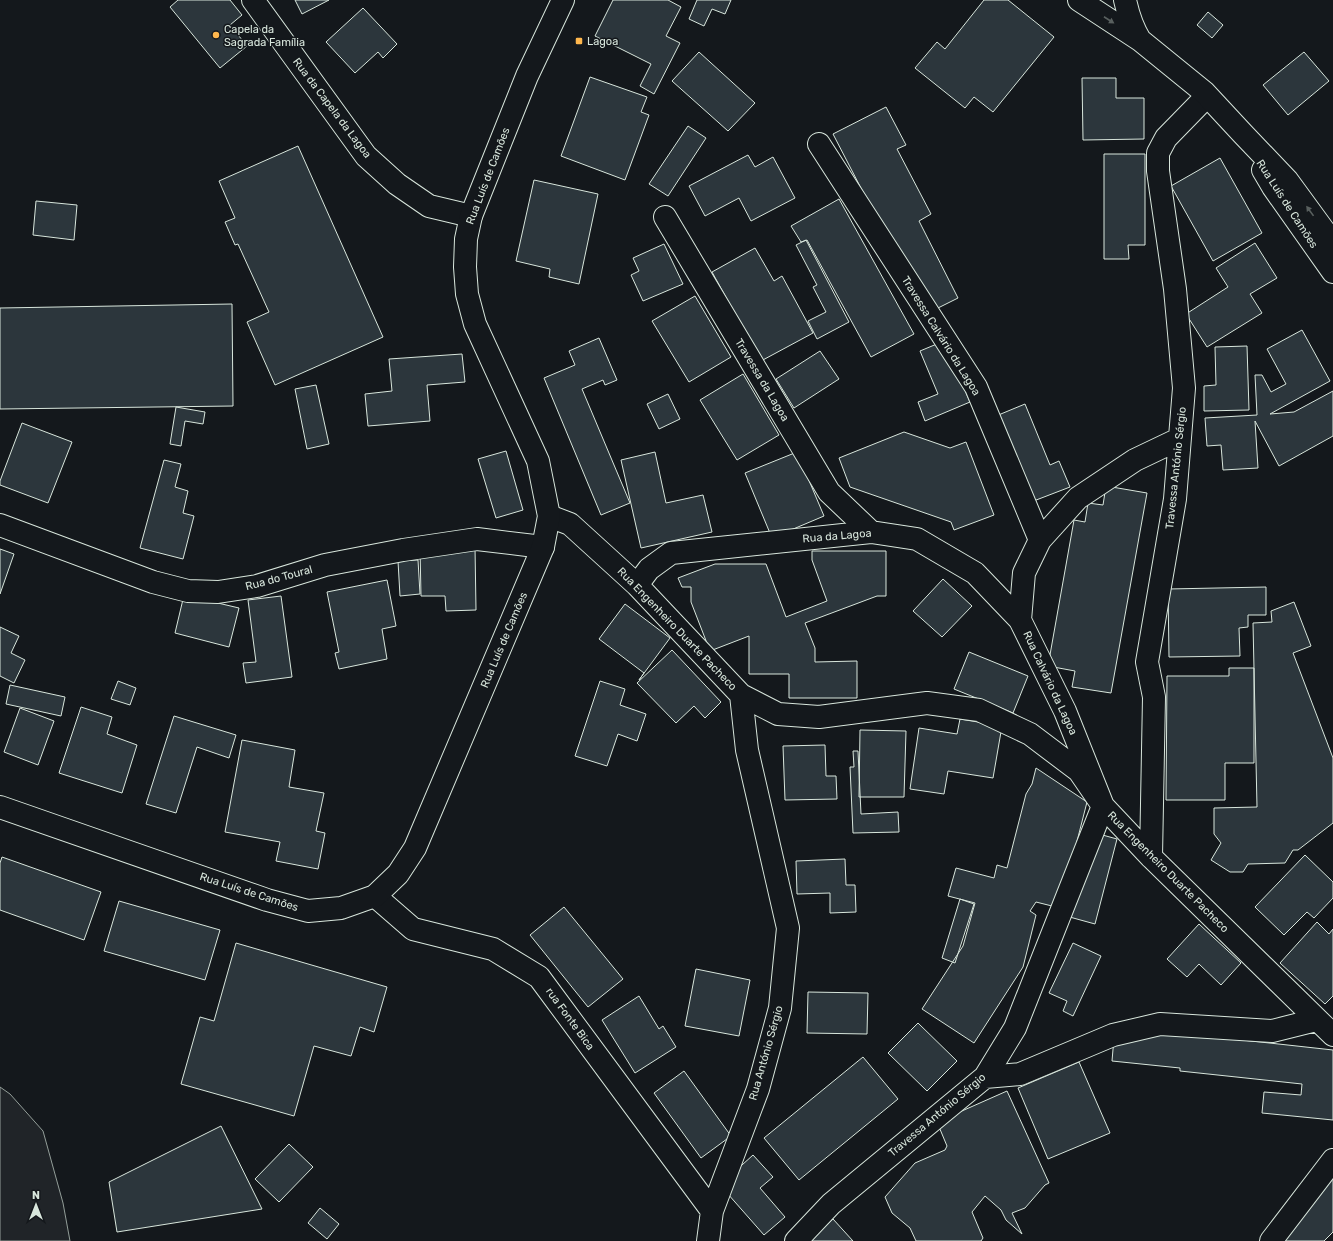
<svg xmlns="http://www.w3.org/2000/svg" width="1333" height="1241" font-family="Rubik,sans-serif">
	<style>
		.green { fill: #202428; stroke: #939e99 }
		.building { fill: #2c363c; stroke: #d8e6dc }
		.lines { fill: none; stroke-linecap: round; stroke-linejoin: round }
		.street-casing { stroke: #d8e6dc; stroke-width: 24 }
		.primary-casing { stroke: #d8e6dc; stroke-width: 24 }
		.street { stroke: #14181c; stroke-width: 22 }
		.primary { stroke: #14181c; stroke-width: 22 }
		.oneway { fill: #59605f }
		.poi-dot { fill: #ffb74d; stroke: #14181c; stroke-width: 1.5 }
		.labels { text-anchor: middle; dominant-baseline: central; stroke-width: 3; stroke-linejoin: round; paint-order: stroke }
		.poi-label { font-size: 11px; fill: #d8e6dc; stroke: #14181c; text-anchor: start }
		.street-label { font-size: 11px; fill: #d8e6dc; stroke: #14181c }
	</style>
	<rect width="100%" height="100%" fill="#14181c"/>
	<path class="green" d="M 0,1087 L 10,1094 L 43,1131 L 63,1203 L 70,1241 L 0,1241 Z"/>
	<path class="building" d="M 178,0 L 230,0 L 242,15 L 230,25 L 247,46 L 220,68 L 170,7 Z
		M 295,0 L 329,0 L 302,14 Z
		M 613,0 L 668,0 L 681,7 L 666,36 L 680,43 L 654,94 L 640,86 L 651,64 L 595,36 Z
		M 697,0 L 731,0 L 725,14 L 712,9 L 704,26 L 689,19 Z
		M 984,0 L 1008,0 L 1054,37 L 993,112 L 974,97 L 965,108 L 915,68 L 937,42 L 945,49 Z
		M 363,8 L 397,44 L 383,58 L 378,52 L 355,73 L 326,42 Z
		M 1208,12 L 1223,25 L 1212,38 L 1197,25 Z
		M 699,52 L 755,103 L 728,131 L 672,81 Z
		M 1304,52 L 1329,81 L 1288,115 L 1263,85 Z
		M 590,77 L 647,97 L 641,112 L 649,115 L 625,180 L 561,156 Z
		M 1082,78 L 1116,78 L 1116,98 L 1144,98 L 1144,139 L 1083,140 Z
		M 886,107 L 906,145 L 897,149 L 931,214 L 919,221 L 958,298 L 926,314 L 833,134 Z
		M 688,126 L 706,138 L 668,196 L 649,184 Z
		M 298,146 L 383,337 L 275,385 L 247,322 L 269,312 L 238,244 L 235,245 L 225,222 L 235,218 L 219,181 Z
		M 1104,154 L 1145,154 L 1145,245 L 1128,245 L 1129,259 L 1104,259 Z
		M 748,155 L 755,167 L 773,157 L 795,198 L 751,221 L 739,198 L 705,216 L 689,186 Z
		M 1220,158 L 1262,233 L 1213,261 L 1171,186 Z
		M 534,180 L 598,194 L 579,284 L 549,277 L 550,269 L 516,261 Z
		M 839,199 L 914,334 L 871,357 L 807,240 L 801,242 L 791,226 Z
		M 36,201 L 77,205 L 74,240 L 33,235 Z
		M 806,240 L 849,322 L 817,339 L 808,321 L 826,312 L 813,287 L 817,285 L 796,245 Z
		M 1255,243 L 1277,278 L 1250,294 L 1262,313 L 1207,347 L 1186,314 L 1228,287 L 1216,268 Z
		M 664,244 L 683,284 L 643,301 L 631,275 L 639,271 L 633,258 Z
		M 755,248 L 774,281 L 782,276 L 813,333 L 761,361 L 712,272 Z
		M 695,296 L 731,357 L 689,382 L 652,321 Z
		M 232,304 L 233,406 L 0,409 L 0,308 Z
		M 1302,330 L 1330,381 L 1270,414 L 1294,412 L 1333,391 L 1333,436 L 1279,466 L 1255,421 L 1258,468 L 1223,470 L 1221,445 L 1207,446 L 1205,418 L 1257,415 L 1255,375 L 1262,375 L 1271,392 L 1286,384 L 1267,349 Z
		M 599,338 L 617,380 L 605,385 L 603,380 L 582,389 L 630,503 L 601,515 L 544,378 L 575,365 L 569,351 Z
		M 944,341 L 970,402 L 925,421 L 918,402 L 938,394 L 920,351 Z
		M 1247,346 L 1249,410 L 1204,411 L 1204,386 L 1216,385 L 1215,347 Z
		M 820,351 L 839,379 L 794,408 L 776,379 Z
		M 462,354 L 465,382 L 427,385 L 430,421 L 368,426 L 365,394 L 392,391 L 389,359 Z
		M 743,374 L 779,435 L 737,460 L 700,400 Z
		M 316,385 L 329,444 L 307,449 L 295,389 Z
		M 668,394 L 680,419 L 659,429 L 647,404 Z
		M 1025,404 L 1050,465 L 1059,461 L 1070,487 L 1031,502 L 996,416 Z
		M 176,407 L 205,412 L 203,424 L 185,421 L 181,446 L 170,444 Z
		M 22,423 L 72,442 L 48,503 L 0,485 L 0,481 Z
		M 904,432 L 950,448 L 966,442 L 994,515 L 954,530 L 951,522 L 850,487 L 839,458 Z
		M 506,451 L 523,510 L 496,518 L 478,459 Z
		M 655,452 L 666,503 L 703,495 L 712,532 L 641,548 L 621,460 Z
		M 797,452 L 824,516 L 772,538 L 745,473 Z
		M 164,460 L 181,464 L 175,487 L 188,491 L 183,513 L 194,516 L 183,559 L 140,548 Z
		M 1106,486 L 1147,493 L 1111,693 L 1072,687 L 1075,671 L 1048,666 L 1074,520 L 1085,522 L 1088,503 L 1103,505 Z
		M 475,547 L 476,610 L 446,611 L 445,596 L 421,596 L 420,548 Z
		M 0,549 L 14,554 L 0,594 Z
		M 812,551 L 886,551 L 886,596 L 877,596 L 805,623 L 815,648 L 815,662 L 857,661 L 857,698 L 789,698 L 789,674 L 749,674 L 749,636 L 710,651 L 691,602 L 691,587 L 682,587 L 678,578 L 715,564 L 766,564 L 786,617 L 827,601 L 812,560 Z
		M 418,560 L 420,594 L 400,596 L 398,561 Z
		M 943,579 L 972,606 L 942,637 L 913,611 Z
		M 387,580 L 396,626 L 382,629 L 387,659 L 339,669 L 335,653 L 339,652 L 327,592 Z
		M 1266,587 L 1266,615 L 1248,615 L 1248,627 L 1239,628 L 1240,656 L 1169,657 L 1168,589 Z
		M 184,595 L 239,608 L 229,647 L 175,633 Z
		M 281,596 L 292,677 L 246,683 L 243,663 L 256,662 L 248,600 Z
		M 1294,602 L 1311,646 L 1293,653 L 1333,758 L 1333,823 L 1298,850 L 1293,850 L 1285,863 L 1248,864 L 1243,872 L 1230,872 L 1211,860 L 1221,843 L 1214,834 L 1214,808 L 1257,807 L 1253,623 L 1272,622 L 1271,611 Z
		M 625,604 L 670,638 L 639,680 L 644,673 L 599,639 Z
		M 0,627 L 19,636 L 11,653 L 25,660 L 14,683 L 0,676 Z
		M 672,650 L 721,702 L 705,718 L 694,706 L 676,723 L 637,683 Z
		M 969,652 L 1028,676 L 1013,713 L 954,689 Z
		M 1229,668 L 1254,668 L 1254,763 L 1225,763 L 1225,800 L 1166,800 L 1167,676 L 1229,676 Z
		M 118,681 L 136,688 L 130,705 L 111,699 Z
		M 600,681 L 625,689 L 620,705 L 646,714 L 637,741 L 618,734 L 607,766 L 575,756 Z
		M 10,685 L 65,697 L 61,716 L 6,704 Z
		M 81,707 L 112,717 L 107,734 L 137,745 L 122,793 L 59,773 Z
		M 20,708 L 54,721 L 38,765 L 4,752 Z
		M 174,716 L 236,735 L 229,758 L 197,747 L 176,813 L 146,804 Z
		M 960,719 L 1002,726 L 993,778 L 948,771 L 944,794 L 910,789 L 919,728 L 957,734 Z
		M 860,730 L 906,731 L 904,797 L 859,797 Z
		M 242,740 L 295,750 L 289,787 L 324,793 L 316,831 L 325,833 L 318,869 L 276,861 L 280,842 L 225,832 Z
		M 825,745 L 826,776 L 836,776 L 837,799 L 785,800 L 783,746 Z
		M 853,751 L 858,751 L 861,814 L 898,812 L 899,832 L 853,833 L 850,767 L 854,767 Z
		M 1036,768 L 1087,802 L 1060,908 L 1036,902 L 1030,911 L 1036,915 L 1023,967 L 974,1043 L 922,1009 L 963,946 L 975,903 L 948,896 L 956,868 L 994,878 L 997,865 L 1007,868 L 1026,794 L 1032,784 Z
		M 1088,831 L 1117,839 L 1095,924 L 1066,916 Z
		M 1305,855 L 1333,882 L 1333,898 L 1314,918 L 1307,912 L 1284,935 L 1255,907 Z
		M 2,857 L 101,892 L 84,940 L 0,910 L 0,863 Z
		M 845,859 L 846,885 L 855,885 L 856,912 L 830,913 L 830,893 L 797,894 L 796,861 Z
		M 960,899 L 974,904 L 955,963 L 942,958 Z
		M 119,901 L 220,930 L 205,980 L 104,951 Z
		M 564,907 L 623,979 L 588,1007 L 530,935 Z
		M 1317,922 L 1329,934 L 1333,929 L 1333,996 L 1325,1004 L 1280,963 Z
		M 1199,924 L 1241,963 L 1221,985 L 1199,964 L 1187,977 L 1167,959 Z
		M 236,943 L 387,987 L 374,1032 L 360,1027 L 351,1056 L 314,1046 L 294,1116 L 181,1084 L 200,1017 L 214,1021 Z
		M 1073,943 L 1101,956 L 1073,1016 L 1063,1011 L 1067,1001 L 1049,993 Z
		M 696,969 L 750,980 L 739,1036 L 685,1026 Z
		M 808,992 L 868,993 L 867,1034 L 807,1033 Z
		M 639,996 L 659,1029 L 663,1026 L 676,1047 L 635,1073 L 602,1020 Z
		M 918,1023 L 957,1061 L 927,1091 L 888,1053 Z
		M 1115,1026 L 1333,1050 L 1333,1120 L 1262,1113 L 1264,1092 L 1301,1095 L 1302,1084 L 1180,1071 L 1180,1068 L 1112,1061 Z
		M 863,1057 L 898,1099 L 799,1180 L 764,1138 Z
		M 1079,1062 L 1110,1133 L 1048,1159 L 1018,1088 Z
		M 684,1071 L 731,1136 L 701,1158 L 654,1093 Z
		M 1007,1091 L 1049,1183 L 1045,1185 L 1025,1208 L 1012,1213 L 1022,1234 L 1006,1220 L 1001,1210 L 985,1196 L 972,1212 L 983,1238 L 981,1241 L 916,1241 L 910,1228 L 892,1213 L 885,1197 L 915,1163 L 945,1150 L 947,1146 L 937,1122 Z
		M 221,1126 L 262,1209 L 117,1232 L 109,1182 Z
		M 289,1144 L 313,1167 L 279,1202 L 255,1179 Z
		M 753,1155 L 773,1177 L 760,1188 L 785,1217 L 764,1235 L 720,1185 Z
		M 1333,1178 L 1333,1232 L 1324,1241 L 1281,1241 Z
		M 320,1208 L 339,1224 L 327,1239 L 308,1223 Z
		M 833,1219 L 853,1241 L 809,1241 Z"/>
	<g class="lines">
		<defs>
			<path id="street" d="M 253,0 L 366,156 L 397,184 L 429,206 L 471,216
				M 819,144 L 976,387 L 1040,540
				M 665,217 L 829,492 L 871,532
				M 549,516 L 570,524 L 637,585 L 741,695 L 778,714 L 819,717 L 927,703 L 979,710 L 1030,734 L 1079,771 L 1103,806 L 1151,857 L 1333,1035
				M 0,525 L 153,582 L 188,591 L 218,592 L 257,586 L 325,565 L 403,550 L 477,539 L 543,547
				M 637,585 L 649,569 L 671,553 L 871,532 L 917,539 L 975,573 L 1020,620
				M 1151,857 L 1154,697 L 1147,662 L 1175,499 L 1184,388 L 1175,289 L 1158,171 L 1158,153 L 1166,138 L 1207,96
				M 375,896 L 413,929 L 493,949 L 539,977 L 712,1211
				M 985,1077 L 1020,1074 L 1113,1035 L 1160,1024 L 1272,1031 L 1316,1020
				M 708,1241 L 712,1211 L 758,1089 L 780,1008 L 788,928 L 747,750 L 741,695
				M 796,1241 L 831,1204 L 985,1077 L 1015,1028 L 1103,806 L 1065,711 L 1020,620 L 1024,573 L 1040,540 L 1078,498 L 1135,460 L 1179,439
				M 1271,1241 L 1333,1160"/>
			<path id="primary" d="M 1079,0 L 1140,40 L 1204,92 L 1243,134 L 1287,180 L 1333,243
				M 1125,0 C 1128,14 1132,27 1140,40
				M 1263,170 L 1273,187 L 1333,272
				M 0,807 L 267,900 L 308,911 L 341,908 L 375,896 L 398,874 L 415,848 L 543,547 L 549,516 L 538,461 L 475,324 L 467,294 L 465,267 L 466,239 L 471,216 L 527,76 L 563,0"/>
		</defs>
		<use href="#street" class="street-casing"/>
		<use href="#primary" class="primary-casing"/>
		<use href="#street" class="street"/>
		<use href="#primary" class="primary"/>
	</g>
	<defs><path id="oneway-solid" d="M-6-.8H1V-3.2L6.5 0L1 3.2V.8H-6Z"/></defs>
	<g class="oneway">
		<use href="#oneway-solid" transform="translate(1109 20) rotate(33)"/>
		<use href="#oneway-solid" transform="translate(1310 211) rotate(-126)"/>
	</g>
	<g class="poi-dot">
		<circle cx="216" cy="35" r="4"/>
		<rect x="575" y="37" width="8" height="8" rx="2"/>
	</g>
	<g class="labels">
		<g class="poi-label">
			<text x="224" y="29">Capela da<tspan x="224" dy="13">Sagrada Família</tspan></text>
			<text x="587" y="41">Lagoa</text>
		</g>
		<g class="street-label">
			<text transform="translate(332 108) rotate(53)">Rua da Capela da Lagoa</text>
			<text transform="translate(488 176) rotate(-69)">Rua Luís de Camões</text>
			<text transform="translate(1287 204) rotate(57)">Rua Luís de Camões</text>
			<text transform="translate(941 336) rotate(58)">Travessa Calvário da Lagoa</text>
			<text transform="translate(762 380) rotate(59)">Travessa da Lagoa</text>
			<text transform="translate(1176 468) rotate(-84)">Travessa António Sérgio</text>
			<text transform="translate(837 536) rotate(-5)">Rua da Lagoa</text>
			<text transform="translate(279 578) rotate(-15)">Rua do Toural</text>
			<text transform="translate(677 629) rotate(46)">Rua Engenheiro Duarte Pacheco</text>
			<text transform="translate(504 640) rotate(-67)">Rua Luís de Camões</text>
			<text transform="translate(1050 683) rotate(65)">Rua Calvário da Lagoa</text>
			<text transform="translate(1168 872) rotate(45)">Rua Engenheiro Duarte Pacheco</text>
			<text transform="translate(249 892) rotate(18)">Rua Luís de Camões</text>
			<text transform="translate(570 1019) rotate(54)">rua Fonte Bica</text>
			<text transform="translate(766 1053) rotate(-74)">Rua António Sérgio</text>
			<text transform="translate(937 1115) rotate(-40)">Travessa António Sérgio</text>
		</g>
	</g>
	<g transform="translate(36 1205)" stroke="#14181c" stroke-width="3" paint-order="stroke">
	<path d="M0-3L7 15L0 10L-7 15Z" fill="#d8e6dc"/>
	<text y="-6" font-size="11" font-weight="bold" text-anchor="middle" fill="#d8e6dc">N</text>
	</g>
</svg>
